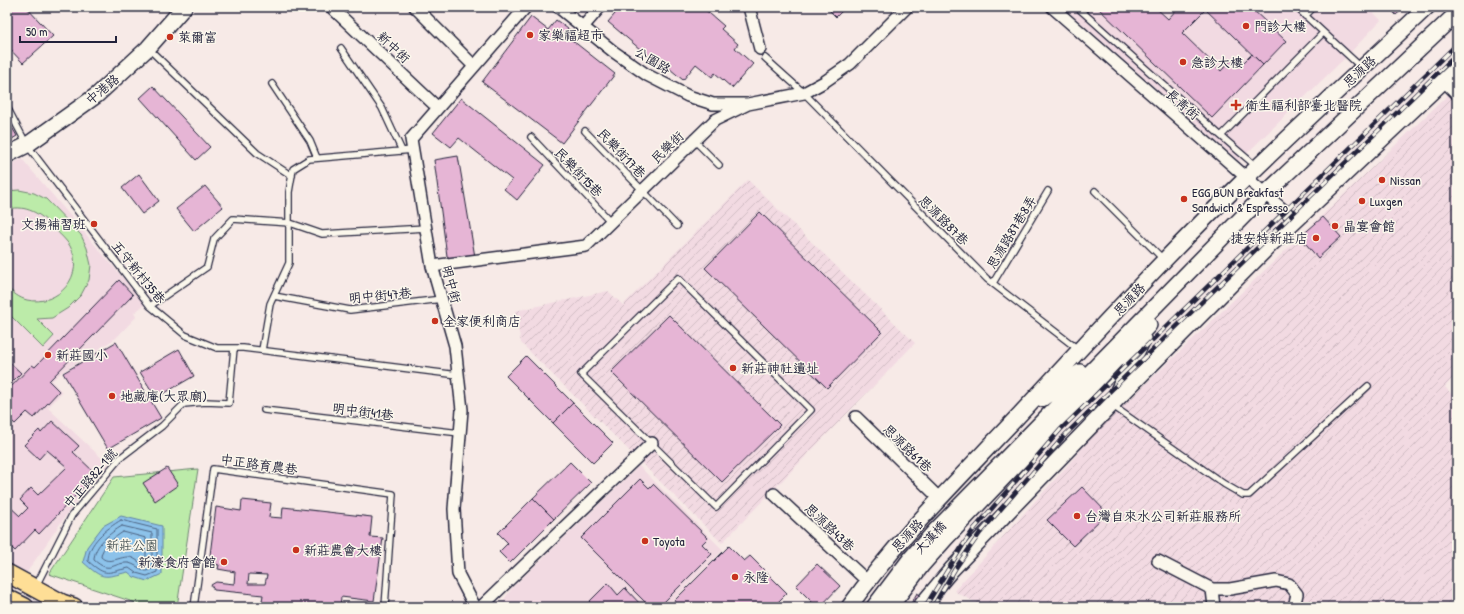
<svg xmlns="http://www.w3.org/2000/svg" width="1464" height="614" font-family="'Patrick Hand','LXGW WenKai TC',sans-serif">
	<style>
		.built { fill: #f2dae2 }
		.industrial { fill: url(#industrial-furrows) }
		.park { fill: #bceba9; stroke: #6f8672 }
		.water { fill: #8cc2ea; stroke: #6282a4 }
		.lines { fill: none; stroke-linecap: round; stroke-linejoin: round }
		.shore { stroke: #4c6281; stroke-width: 1 }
		.building { fill: #e6b5d5; stroke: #22223b; fill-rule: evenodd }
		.lane-casing { stroke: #22223b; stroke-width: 8 }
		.street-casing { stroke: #22223b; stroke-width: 14 }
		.secondary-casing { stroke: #22223b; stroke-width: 18 }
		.primary-casing { stroke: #22223b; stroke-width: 20 }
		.lane { stroke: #fbf7ec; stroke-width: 5.5 }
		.street { stroke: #fbf7ec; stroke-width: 11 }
		.secondary { stroke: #fbf7ec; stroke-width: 15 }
		.primary { stroke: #fede96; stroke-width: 17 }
		.rail-casing { stroke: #22223b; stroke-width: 4.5 }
		.rail { stroke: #fbf7ec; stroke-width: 3; stroke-dasharray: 9; stroke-linecap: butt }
		.poi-dot { fill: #c8321e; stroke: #fbf7ec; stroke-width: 1.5 }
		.labels { text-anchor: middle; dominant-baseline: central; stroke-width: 3; stroke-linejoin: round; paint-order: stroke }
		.poi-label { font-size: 13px; fill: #22223b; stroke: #fbf7ec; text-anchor: start }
		.street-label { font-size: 13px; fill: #22223b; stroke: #fbf7ec }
		.park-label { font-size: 13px; fill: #485456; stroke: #fbf7ec }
	</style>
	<defs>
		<pattern id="industrial-furrows" width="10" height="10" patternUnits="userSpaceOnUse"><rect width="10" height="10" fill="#f2dae2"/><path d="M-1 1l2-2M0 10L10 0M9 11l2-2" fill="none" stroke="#cfbbc3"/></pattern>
	</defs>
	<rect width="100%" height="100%" fill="#f7eae7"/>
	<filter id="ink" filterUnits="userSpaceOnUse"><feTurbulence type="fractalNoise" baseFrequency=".025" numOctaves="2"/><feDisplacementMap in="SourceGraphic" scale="8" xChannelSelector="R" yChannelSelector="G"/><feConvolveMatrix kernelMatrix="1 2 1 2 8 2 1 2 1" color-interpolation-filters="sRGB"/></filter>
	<g filter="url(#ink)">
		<path class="built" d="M 1063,7 L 1368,7 L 1381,20 L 1348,55 L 1239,161 Z
			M 22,159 L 145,304 L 134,313 L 136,317 L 116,338 L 62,372 L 52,381 L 62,392 L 48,408 L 108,464 L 71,508 L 25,575 L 7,565 L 7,166 Z
			M 639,466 L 723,550 L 666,607 L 499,607 L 512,588 Z"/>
		<path class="industrial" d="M 1450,93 L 1457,100 L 1457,373 L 1445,387 L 1457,400 L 1457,607 L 984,607 L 954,591 L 1066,467 L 1099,429 Z
			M 748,180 L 915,343 L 722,543 L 521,343 L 515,311 L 608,291 L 623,305 Z"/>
		<path class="park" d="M 19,190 L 34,193 L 46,199 L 81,235 L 87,248 L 91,265 L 89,280 L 81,295 L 68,308 L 52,318 L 37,319 L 54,336 L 43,348 L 7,312 L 7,287 C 13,293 19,298 27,300 C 58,307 86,275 70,246 C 65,238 55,230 49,223 C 38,212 22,204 7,210 L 7,191 Z
			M 198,469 L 177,607 L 148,607 L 49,574 L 114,477 Z"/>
		<path class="water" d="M 121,516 L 162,526 L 162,574 L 147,581 L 134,577 L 128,572 C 103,578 103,580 83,562 L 87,547 L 103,526 Z"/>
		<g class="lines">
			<path class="shore" d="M 121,520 L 157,529 L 157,572 L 147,576 L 136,573 L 129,568 C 107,572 107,578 88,561 C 88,543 106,529 121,520 Z
				M 122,526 L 152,533 L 152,569 L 146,571 C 140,569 134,564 129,563 C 112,562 111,575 94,560 C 94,545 110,533 122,526 Z
				M 123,532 L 146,538 L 146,564 C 139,564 135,557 128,557 C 118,557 109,565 101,557 C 101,547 115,537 123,532 Z"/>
		</g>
		<path class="building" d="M 7,7 L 26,7 L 53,36 L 23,63 L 7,46 Z
			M 621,7 L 624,9 L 626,7 L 702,7 L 724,26 L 721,29 L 738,44 L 735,48 L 753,64 L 732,88 L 715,73 L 712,77 L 696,64 L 683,80 L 663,63 L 660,66 L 608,22 Z
			M 826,7 L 846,7 L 836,17 Z
			M 1097,7 L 1155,7 L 1168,19 L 1179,7 L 1203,7 L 1205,10 L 1182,33 L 1221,71 L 1232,59 L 1240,66 L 1252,54 L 1263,65 L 1212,118 Z
			M 1203,7 L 1250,7 L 1286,41 L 1263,65 Z
			M 1389,7 L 1405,7 L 1396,15 Z
			M 531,17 L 548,30 L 556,20 L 572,32 L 568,37 L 615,74 L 562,143 L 482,82 Z
			M 153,86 L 210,147 L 196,160 L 140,98 Z
			M 461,98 L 545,165 L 517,200 L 504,189 L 512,180 L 459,138 L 451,147 L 433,133 Z
			M 7,119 L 17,136 L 7,142 Z
			M 458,156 L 475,257 L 456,262 L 447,256 L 434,160 Z
			M 139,174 L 159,201 L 142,214 L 122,188 Z
			M 205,186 L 223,207 L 194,231 L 176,209 Z
			M 760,212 L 882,332 L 827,388 L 705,268 Z
			M 1323,217 L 1341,237 L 1318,258 L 1300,237 Z
			M 119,280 L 133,295 L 49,381 L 59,391 L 34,418 L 27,412 L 15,424 L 7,417 L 7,391 L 32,365 L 35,367 Z
			M 669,315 L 780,425 L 722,482 L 611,372 Z
			M 116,342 L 161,418 L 108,449 L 63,373 Z
			M 179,349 L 194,376 L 156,398 L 140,372 Z
			M 526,356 L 573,403 L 553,423 L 506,376 Z
			M 7,360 L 21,373 L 7,387 Z
			M 573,403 L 613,443 L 593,463 L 553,423 Z
			M 52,421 L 79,446 L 73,452 L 96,474 L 39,534 L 35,530 L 15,551 L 7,543 L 7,504 L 20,516 L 28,508 L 20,500 L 31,488 L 38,495 L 67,467 L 47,450 L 39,459 L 24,445 L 39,430 L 41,433 Z
			M 570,462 L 591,483 L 554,519 L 533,498 Z
			M 167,468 L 178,485 L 155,501 L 143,483 Z
			M 640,479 L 649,488 L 653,484 L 708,538 L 702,544 L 712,554 L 659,607 L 650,607 L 581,538 Z
			M 1082,487 L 1107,513 L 1073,546 L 1047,520 Z
			M 533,498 L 554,519 L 510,563 L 499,552 L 508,543 L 498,533 Z
			M 242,500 L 271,503 L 269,517 L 282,518 L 283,507 L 372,517 L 370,537 L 383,538 L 374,601 L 341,597 L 340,607 L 261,607 L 263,595 L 214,590 L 211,585 L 216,582 L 234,584 L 235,572 L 218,569 L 219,565 L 209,563 L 216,507 L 241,511 ZM 249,574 L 267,575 L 265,584 L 248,584 Z
			M 729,546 L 744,561 L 750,556 L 787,593 L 773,607 L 668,607 Z
			M 817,564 L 840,586 L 820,607 L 817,607 L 796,586 Z
			M 608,583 L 618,595 L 625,588 L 643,607 L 584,607 Z
			M 917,593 L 941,607 L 909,607 Z"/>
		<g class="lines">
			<defs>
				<path id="lane" d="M 1077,7 L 1221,136 L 1323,33
					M 1296,7 L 1362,68
					M 1305,16 L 1314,7
					M 341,48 L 382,108 L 402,151
					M 149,49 L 257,153 L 292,176
					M 765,58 L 804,93 L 987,279 L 1079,350
					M 272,84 L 310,141 L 317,158
					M 7,107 L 27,145 L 150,306 L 185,335 L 217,348 L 243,348 L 458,375
					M 585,131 L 677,226
					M 1221,136 L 1257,167
					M 531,137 L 611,222
					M 694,140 L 719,165
					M 1095,191 L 1164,260
					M 678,278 L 811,410 L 716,507 L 581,374 Z
					M 993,283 L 1048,191
					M 274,296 L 350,310 L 442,299
					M 150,306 L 207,267 L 214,239 L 233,219 L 290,223 L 322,234 L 426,228
					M 262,350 L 270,304 L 289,263 L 289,192 L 293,169 L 309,159 L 413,150
					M 1113,406 L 1224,484 L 1243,495 L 1249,495 L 1368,386
					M 264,410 L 460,433
					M 36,586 L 72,515 L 120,458 L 162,426 L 184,404 L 205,402 L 229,403 L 234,348
					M 194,607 L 213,469 L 393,494 L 385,607"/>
				<path id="street" d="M 331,7 L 438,108
					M 415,7 L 474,66
					M 558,7 L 614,52 L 647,75 L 688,96 L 713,104 L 746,104
					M 749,7 L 760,49
					M 1052,7 L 1296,221
					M 583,27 L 600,7
					M 1444,81 L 1457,94
					M 432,266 L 586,246 L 715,120 L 748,104 L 804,93 L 824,82 L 850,64 L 907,7
					M 856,417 L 940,499
					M 774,494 L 867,581
					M 1158,561 L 1212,589 L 1214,607
					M 1212,589 L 1230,589 L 1276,581 L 1289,584 L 1297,594 L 1294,607
					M 475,607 L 458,574 L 454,509 L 462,410 L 455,346 L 432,266 L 411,139 L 526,7
					M 481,607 L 652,443"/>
				<path id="secondary" d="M 7,155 L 27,145 L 97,95 L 148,48 L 184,7
					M 1117,393 L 1143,339
					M 1042,399 L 1080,372
					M 849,607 C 899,537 962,476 1021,413 C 1095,333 1169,253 1247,177 C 1306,120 1367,64 1427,7
					M 874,607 L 911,558 L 936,530 L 1265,194 L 1457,13
					M 890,607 L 922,565 L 946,538 L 1149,325
					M 920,607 L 952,569 L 1111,405 L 1272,243 L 1457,68"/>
				<path id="primary" d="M 7,573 L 62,603 L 74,607
					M 7,598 L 25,607"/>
			</defs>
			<use href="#lane" class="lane-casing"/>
			<use href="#street" class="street-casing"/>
			<use href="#secondary" class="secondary-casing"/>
			<use href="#primary" class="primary-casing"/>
			<use href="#lane" class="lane"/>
			<use href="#street" class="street"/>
			<use href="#secondary" class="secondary"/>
			<use href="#primary" class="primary"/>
			<defs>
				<path id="rail" d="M 925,607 L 963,545 L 974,529 L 1061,429 L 1457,44
					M 933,607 L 955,569 L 980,533 L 1066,434 L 1457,54"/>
			</defs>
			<use href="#rail" class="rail-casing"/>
			<use href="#rail" class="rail"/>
		</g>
	</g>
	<g class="poi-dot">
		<circle cx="1246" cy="26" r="4"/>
		<circle cx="530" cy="35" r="4"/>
		<circle cx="170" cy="37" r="4"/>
		<circle cx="1183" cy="62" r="4"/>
		<path d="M1234 99h4v4h4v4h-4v4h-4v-4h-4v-4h4z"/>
		<circle cx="1382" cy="180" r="4"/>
		<circle cx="1184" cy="199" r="4"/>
		<circle cx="1362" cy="201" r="4"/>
		<circle cx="94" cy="224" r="4"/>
		<circle cx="1335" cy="226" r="4"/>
		<circle cx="1316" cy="238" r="4"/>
		<circle cx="435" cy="321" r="4"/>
		<circle cx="48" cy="355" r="4"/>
		<circle cx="733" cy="368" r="4"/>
		<circle cx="112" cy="396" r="4"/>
		<circle cx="1077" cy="516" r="4"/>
		<circle cx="645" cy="541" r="4"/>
		<circle cx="296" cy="550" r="4"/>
		<circle cx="224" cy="562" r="4"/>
		<circle cx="735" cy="577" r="4"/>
	</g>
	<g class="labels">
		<g class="poi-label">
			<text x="1254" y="26">門診大樓</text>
			<text x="538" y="35">家樂福超市</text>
			<text x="178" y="37">萊爾富</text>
			<text x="1191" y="62">急診大樓</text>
			<text x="1245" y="105">衛生福利部臺北醫院</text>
			<text x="1390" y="180">Nissan</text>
			<text x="1192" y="192">EGG BUN Breakfast<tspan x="1192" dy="15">Sandwich &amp; Espresso</tspan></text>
			<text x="1370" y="201">Luxgen</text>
			<text x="86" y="224" text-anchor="end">文揚補習班</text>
			<text x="1343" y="226">晶宴會館</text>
			<text x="1308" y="238" text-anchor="end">捷安特新莊店</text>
			<text x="443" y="321">全家便利商店</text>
			<text x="56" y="355">新莊國小</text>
			<text x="741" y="368">新莊神社遺址</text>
			<text x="120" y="396">地藏庵(大眾廟)</text>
			<text x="1085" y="516">台灣自來水公司新莊服務所</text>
			<text x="653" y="541">Toyota</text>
			<text x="304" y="550">新莊農會大樓</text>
			<text x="216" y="562" text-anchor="end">新濠食府會館</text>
			<text x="743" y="577">永隆</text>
		</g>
		<g class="street-label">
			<text transform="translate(394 47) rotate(43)">新中街</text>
			<text transform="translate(653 60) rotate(31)">公園路</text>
			<text transform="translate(1359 71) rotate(-43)">思源路</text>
			<text transform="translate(102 89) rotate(-40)">中港路</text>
			<text transform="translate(1183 104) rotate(41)">長青街</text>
			<text transform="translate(667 147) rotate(-44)">民樂街</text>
			<text transform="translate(622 153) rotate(46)">民樂街17巷</text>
			<text transform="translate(579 172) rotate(46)">民樂街15巷</text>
			<text transform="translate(944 220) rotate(45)">思源路87巷</text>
			<text transform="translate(1011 232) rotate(-59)">思源路87巷8弄</text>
			<text transform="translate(139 272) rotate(51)">五守新村35巷</text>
			<text transform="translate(452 284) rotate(75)">明中街</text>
			<text transform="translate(380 295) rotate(-5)">明中街47巷</text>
			<text transform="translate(1129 299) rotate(-46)">思源路</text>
			<text transform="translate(363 411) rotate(7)">明中街41巷</text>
			<text transform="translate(908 448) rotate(44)">思源路61巷</text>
			<text transform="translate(259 464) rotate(8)">中正路育農巷</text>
			<text transform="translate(90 478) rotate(-49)">中正路82-1號</text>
			<text transform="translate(830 527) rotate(43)">思源路43巷</text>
			<text transform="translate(907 535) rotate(-47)">思源路</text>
			<text transform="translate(930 537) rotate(-47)">大漢橋</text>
		</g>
		<g class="park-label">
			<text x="132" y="545">新莊公園</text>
		</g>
	</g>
	<rect width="1464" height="614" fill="none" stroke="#fbf7ec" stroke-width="24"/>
	<rect x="12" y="12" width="1440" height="590" fill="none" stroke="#22223b" stroke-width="1.5" filter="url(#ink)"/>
	<path d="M20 36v6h96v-6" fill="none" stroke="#22223b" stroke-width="2"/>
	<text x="26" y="36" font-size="12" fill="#22223b" stroke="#fbf7ec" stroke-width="3" paint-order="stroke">50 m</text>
</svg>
